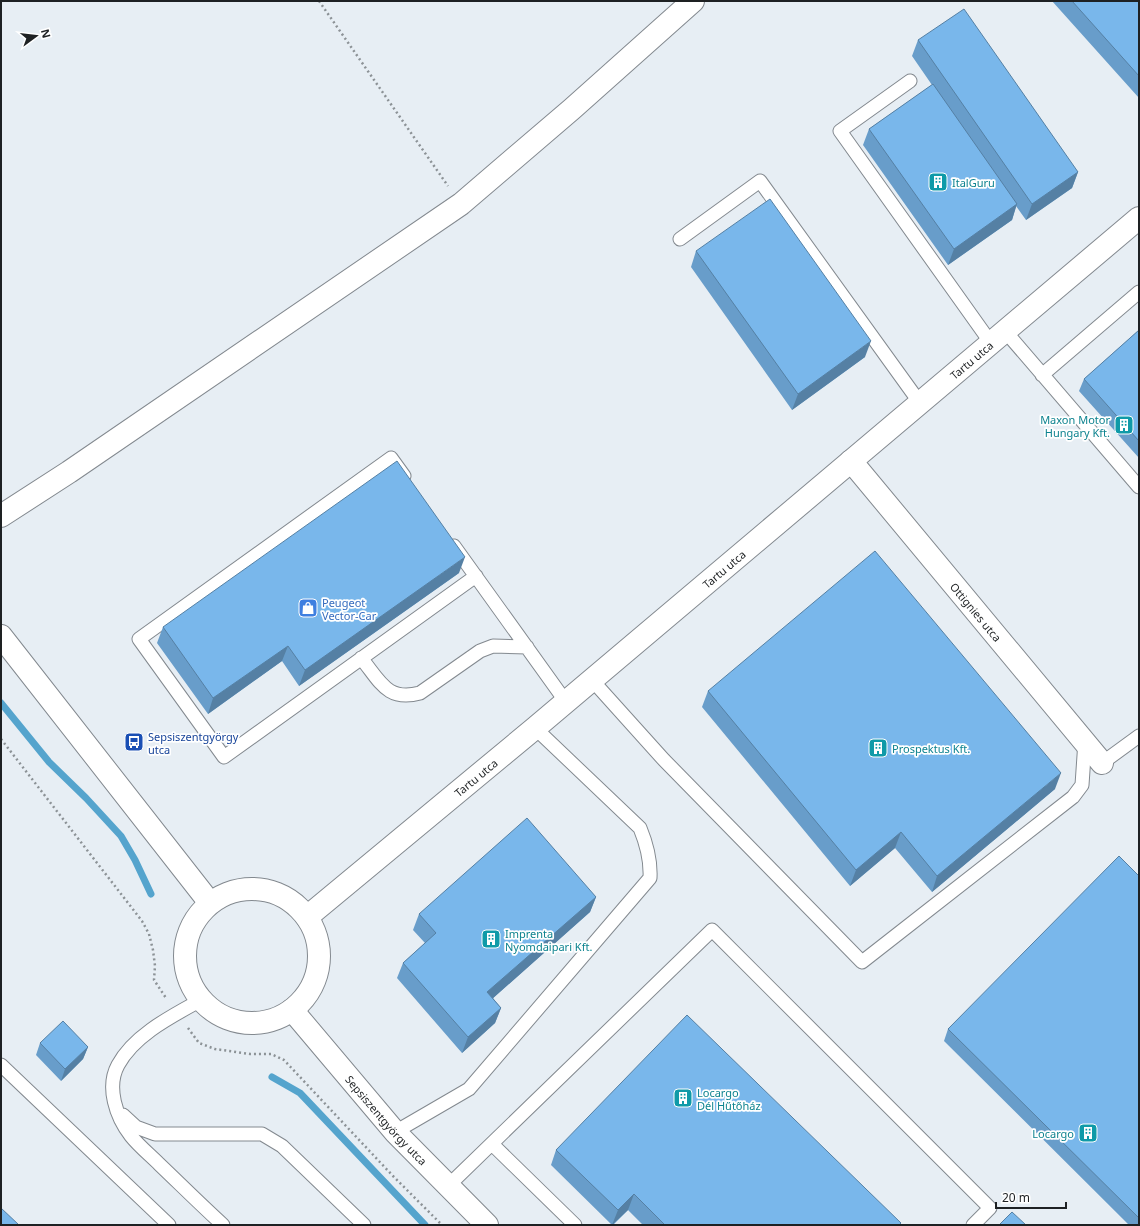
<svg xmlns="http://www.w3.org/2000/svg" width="1140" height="1226" font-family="'Noto Sans',sans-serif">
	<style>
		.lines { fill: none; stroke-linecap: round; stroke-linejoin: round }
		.stream { stroke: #55a4cd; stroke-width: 7 }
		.lane-casing { stroke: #83898f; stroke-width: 15 }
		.street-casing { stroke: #83898f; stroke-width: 24 }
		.primary-casing { stroke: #83898f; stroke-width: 24 }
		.path { stroke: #8c9296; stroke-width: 2.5; stroke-dasharray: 2 3; stroke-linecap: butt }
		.lane { stroke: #fff; stroke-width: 13 }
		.street { stroke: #fff; stroke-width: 22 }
		.primary { stroke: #fff; stroke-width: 22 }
		.wall { fill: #689dca }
		.shaded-wall { fill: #5580a4 }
		.building { fill: #79b7eb; stroke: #5580a4 }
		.labels { text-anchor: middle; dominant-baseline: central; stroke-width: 3.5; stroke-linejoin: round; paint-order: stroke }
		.culture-label { font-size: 11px; fill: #0d838f; stroke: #fff; text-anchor: start }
		.street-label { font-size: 11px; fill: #1e2123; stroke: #fff }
		.shop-label { font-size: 11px; fill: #366cbe; stroke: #fff; text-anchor: start }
		.transit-label { font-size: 11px; fill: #164399; stroke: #fff; text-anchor: start }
	</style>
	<rect width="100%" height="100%" fill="#e7eef4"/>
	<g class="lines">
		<path class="stream" d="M 1,703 L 49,762 L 86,798 L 121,836 L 135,860 L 151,894
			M 272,1077 L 300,1093 L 425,1225"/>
		<defs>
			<path id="lane" d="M 910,81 L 840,131 L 991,343
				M 680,239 L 760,181 L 920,403
				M 1005,331 L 1139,487
				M 1042,375 L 1139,292
				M 404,476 L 391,458 L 139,639 L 224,757 L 476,576
				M 454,546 L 566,702
				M 361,658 C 380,681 387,702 420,693 L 480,651 L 493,646 L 527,647
				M 592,680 L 664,760 L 862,962 L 1073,797 L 1082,785 L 1085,741
				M 1102,763 L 1139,736
				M 201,1000 C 172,1016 134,1035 118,1065 C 106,1087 116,1117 131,1136 C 139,1146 150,1155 159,1164 C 180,1184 201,1205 223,1225
				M 1,1065 L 169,1225
				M 123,1115 L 136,1127 L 155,1134 L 262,1134 L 282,1146 L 364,1225
				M 395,1132 L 469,1089 L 650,878 C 651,860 647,845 640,828 L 535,728
				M 492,1144 L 575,1225
				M 448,1186 L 712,930 L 990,1208 L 973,1225"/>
			<g id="street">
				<path id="s1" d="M 851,461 L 1102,763"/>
				<path d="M 1,636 L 210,903"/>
				<circle cx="252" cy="956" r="67"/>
				<path id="s2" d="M 307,917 L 535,728 L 1139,218"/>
				<path id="s3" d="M 292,1010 L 395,1132 L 487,1225"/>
			</g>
			<path id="primary" d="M 1,516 L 69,472 L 461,204 L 572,109 L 693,1"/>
		</defs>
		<use href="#lane" class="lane-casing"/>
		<use href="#street" class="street-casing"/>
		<use href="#primary" class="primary-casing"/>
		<path class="path" d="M 319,1 L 448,186
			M 1,739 L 142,921 L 149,934 L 153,950 L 155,966 L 154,980 L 166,998
			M 188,1028 L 199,1043 L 215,1049 L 250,1054 L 271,1054 L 284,1060 L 393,1176 L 442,1225"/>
		<use href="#lane" class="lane"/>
		<use href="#street" class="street"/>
		<use href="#primary" class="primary"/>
	</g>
	<path class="wall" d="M 1052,1 L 1139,1 L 1139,98 Z
		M 918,40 L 1078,172 L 1072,188 L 1026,220 L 1016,206 L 1012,220 L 948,265 L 863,145 L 869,129 L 932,85 L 912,56 Z
		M 696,251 L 865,357 L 792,410 L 691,267 Z
		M 1139,330 L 1139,458 L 1079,391 L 1084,379 Z
		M 459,573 L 299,686 L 282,661 L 208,714 L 157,643 L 163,627 Z
		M 708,691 L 1055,789 L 932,892 L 895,848 L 850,886 L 702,707 Z
		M 1139,876 L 1139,1225 L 1129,1225 L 944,1041 L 948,1029 Z
		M 596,897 L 590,912 L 493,998 L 501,1008 L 495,1023 L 462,1053 L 397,978 L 403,963 L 425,943 L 413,930 L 419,914 Z
		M 40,1043 L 88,1047 L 83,1059 L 61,1081 L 36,1055 Z
		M 556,1150 L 900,1225 L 643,1225 L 628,1210 L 613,1225 L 612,1225 L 551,1165 Z"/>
	<path class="shaded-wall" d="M 1078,172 L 1072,188 L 1026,220 L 1032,204 Z
		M 1017,204 L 1012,220 L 948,265 L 954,249 Z
		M 871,341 L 865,357 L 792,410 L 798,394 Z
		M 465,557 L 459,573 L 299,686 L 305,670 Z
		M 288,646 L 282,661 L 208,714 L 213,698 Z
		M 1061,773 L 1055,789 L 932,892 L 937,876 Z
		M 901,832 L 895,848 L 850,886 L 856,870 Z
		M 596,897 L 590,912 L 482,1008 L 487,992 Z
		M 501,1008 L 495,1023 L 462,1053 L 468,1037 Z
		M 88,1047 L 83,1059 L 61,1081 L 65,1069 Z
		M 634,1194 L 628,1210 L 612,1225 L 618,1210 Z"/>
	<path class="building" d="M 1072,1 L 1139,1 L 1139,76 Z
		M 964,9 L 1078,172 L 1032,204 L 918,40 Z
		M 933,84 L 1017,204 L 954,249 L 869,129 Z
		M 770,199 L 871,341 L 798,394 L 696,251 Z
		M 1139,330 L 1139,441 L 1084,379 Z
		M 397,461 L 465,557 L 305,670 L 288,646 L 213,698 L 163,627 Z
		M 875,551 L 1061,773 L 937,876 L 901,832 L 856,870 L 708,691 Z
		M 527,818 L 596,897 L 487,992 L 501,1008 L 468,1037 L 403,963 L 436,933 L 419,914 Z
		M 1119,856 L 1139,876 L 1139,1218 L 948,1029 Z
		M 687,1015 L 901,1223 L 899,1225 L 665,1225 L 634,1194 L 618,1210 L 556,1150 Z
		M 63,1021 L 88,1047 L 65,1069 L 40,1043 Z
		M 1,1208 L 19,1225 L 1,1225 Z
		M 1012,1212 L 1026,1225 L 999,1225 Z"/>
	<defs>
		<symbol id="building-square" viewBox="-11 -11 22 22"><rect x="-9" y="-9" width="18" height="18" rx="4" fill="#0f9aa8" stroke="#fff"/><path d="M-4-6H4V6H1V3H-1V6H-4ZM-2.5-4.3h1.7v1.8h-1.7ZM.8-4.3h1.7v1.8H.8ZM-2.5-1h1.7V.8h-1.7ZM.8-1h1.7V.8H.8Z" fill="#fff"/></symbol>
		<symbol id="shop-square" viewBox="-11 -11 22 22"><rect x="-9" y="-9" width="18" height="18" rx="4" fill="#3f7fe0" stroke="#fff"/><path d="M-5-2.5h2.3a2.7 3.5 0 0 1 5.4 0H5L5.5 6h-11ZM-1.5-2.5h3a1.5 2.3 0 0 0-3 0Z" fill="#fff"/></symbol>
		<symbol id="bus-square" viewBox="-11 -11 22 22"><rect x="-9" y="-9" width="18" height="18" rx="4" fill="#1a4fb4" stroke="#fff"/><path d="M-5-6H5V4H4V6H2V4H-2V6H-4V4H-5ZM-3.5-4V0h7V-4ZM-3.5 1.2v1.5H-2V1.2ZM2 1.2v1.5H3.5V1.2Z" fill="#fff"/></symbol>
	</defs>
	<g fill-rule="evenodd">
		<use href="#building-square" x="927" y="171" width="22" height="22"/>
		<use href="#building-square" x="1113" y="414" width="22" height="22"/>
		<use href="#shop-square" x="297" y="597" width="22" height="22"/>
		<use href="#bus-square" x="123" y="731" width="22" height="22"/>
		<use href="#building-square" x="867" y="737" width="22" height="22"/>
		<use href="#building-square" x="480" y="928" width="22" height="22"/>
		<use href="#building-square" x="672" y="1087" width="22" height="22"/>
		<use href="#building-square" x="1077" y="1122" width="22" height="22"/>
	</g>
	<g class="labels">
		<g class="culture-label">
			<text x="952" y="182">ItalGuru</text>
			<text x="1110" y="419" text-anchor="end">Maxon Motor<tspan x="1110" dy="13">Hungary Kft.</tspan></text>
			<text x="892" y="748">Prospektus Kft.</text>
			<text x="505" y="933">Imprenta<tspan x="505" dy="13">Nyomdaipari Kft.</tspan></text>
			<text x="697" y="1092">Locargo<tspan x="697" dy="13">Dél Hűtőház</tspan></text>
			<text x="1074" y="1133" text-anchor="end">Locargo</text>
		</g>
		<g class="street-label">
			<text stroke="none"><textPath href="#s2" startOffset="867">Tartu utca</textPath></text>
			<text stroke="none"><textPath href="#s2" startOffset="543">Tartu utca</textPath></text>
			<text stroke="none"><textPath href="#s1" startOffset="196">Ottignies utca</textPath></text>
			<text stroke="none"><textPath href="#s2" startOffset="219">Tartu utca</textPath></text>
			<text stroke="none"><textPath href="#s3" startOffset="145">Sepsiszentgyörgy utca</textPath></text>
		</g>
		<g class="shop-label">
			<text x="322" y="602">Peugeot<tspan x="322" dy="13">Vector-Car</tspan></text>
		</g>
		<g class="transit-label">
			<text x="148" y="736">Sepsiszentgyörgy<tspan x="148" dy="13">utca</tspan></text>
		</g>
	</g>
	<rect width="1140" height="1226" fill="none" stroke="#1e2123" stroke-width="4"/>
	<g transform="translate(36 36) rotate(75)" stroke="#ffffff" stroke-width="3" paint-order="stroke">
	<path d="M0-3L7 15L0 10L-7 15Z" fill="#1e2123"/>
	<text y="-6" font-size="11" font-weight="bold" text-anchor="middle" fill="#1e2123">N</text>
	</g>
	<path d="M996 1202v6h70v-6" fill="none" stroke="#1e2123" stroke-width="2"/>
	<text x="1002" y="1202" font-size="12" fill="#1e2123" stroke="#ffffff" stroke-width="3" paint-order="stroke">20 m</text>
</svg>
